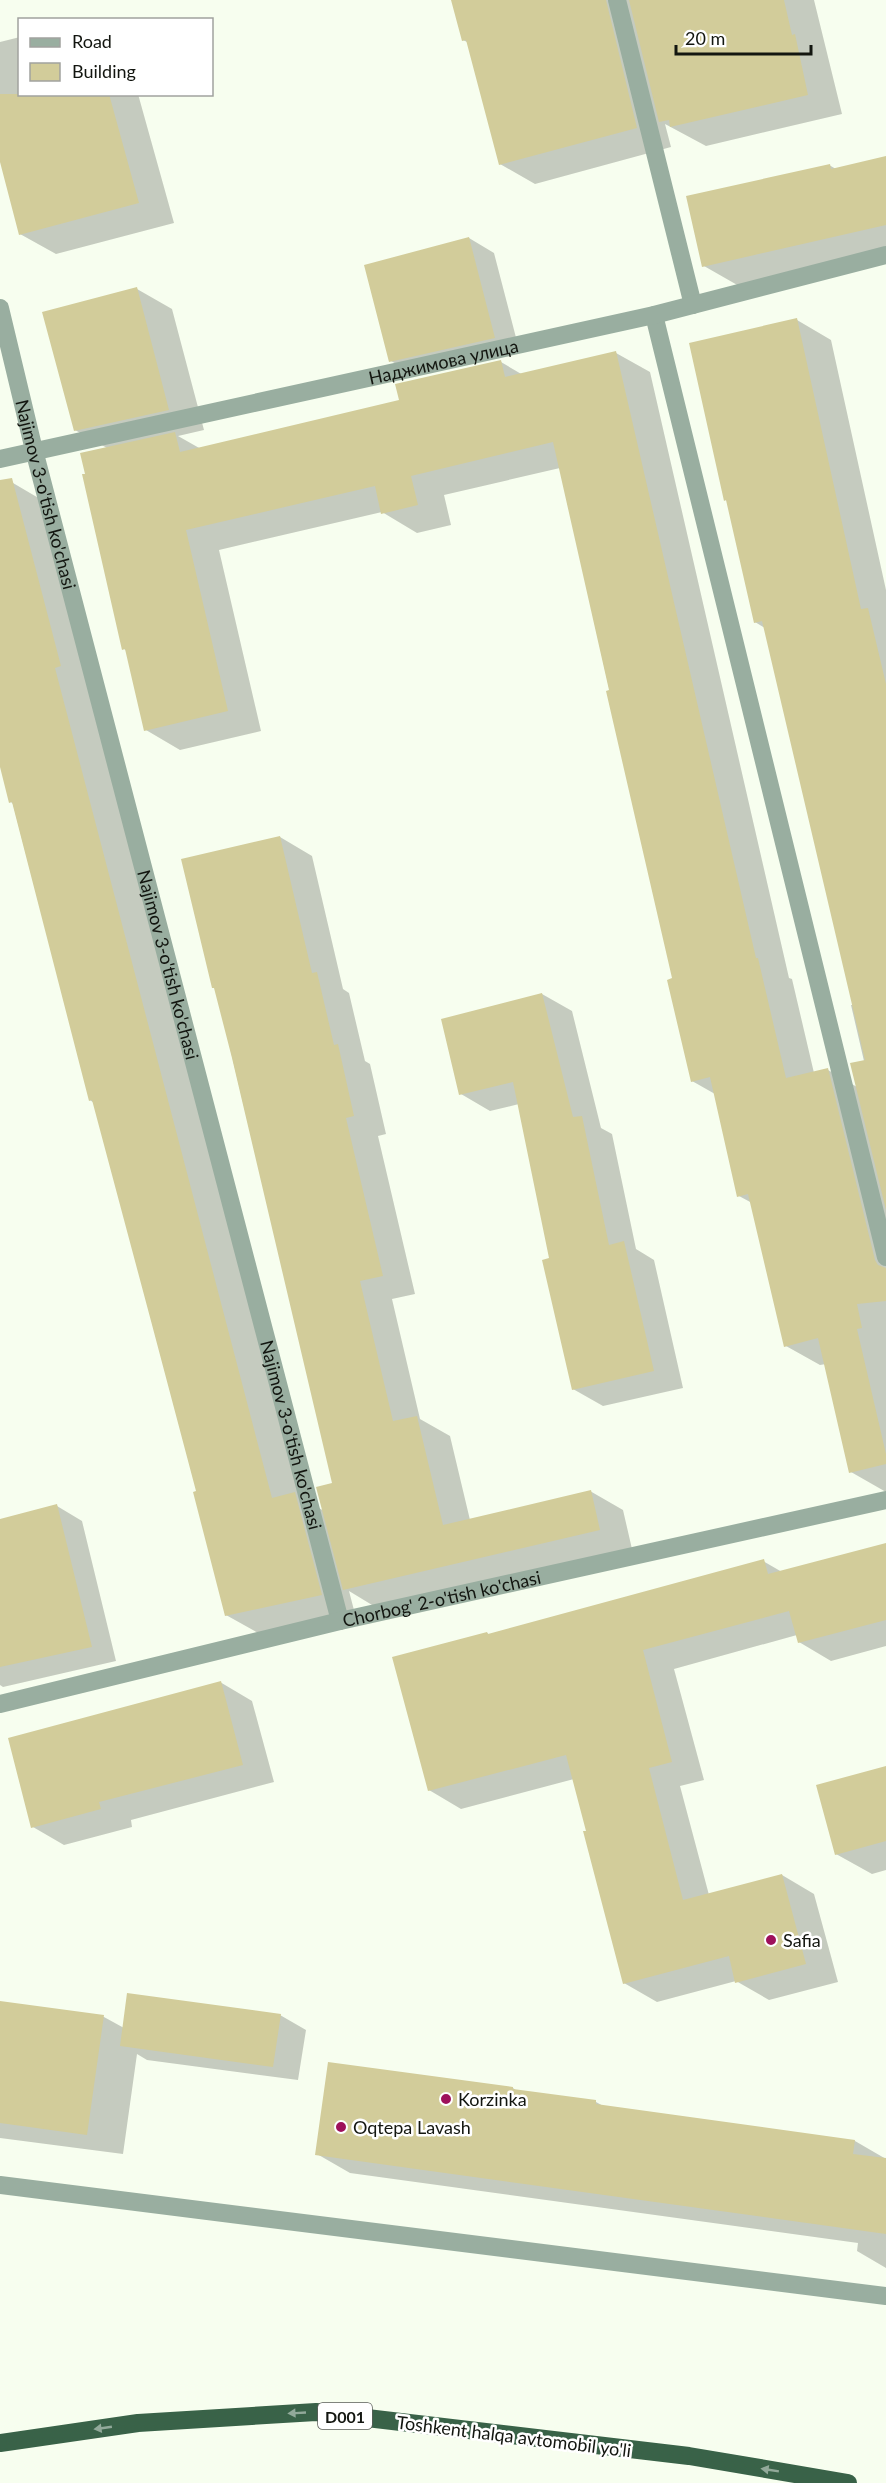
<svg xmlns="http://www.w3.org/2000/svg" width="886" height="2483" font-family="Lato,sans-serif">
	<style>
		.shadow { fill: #0003 }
		.building { fill: #d2cc9a }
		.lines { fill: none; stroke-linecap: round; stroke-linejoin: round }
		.minor { stroke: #99aea0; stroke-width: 18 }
		.trunk { stroke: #396248; stroke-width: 18 }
		.oneway { fill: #92a99a }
		.poi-dot { fill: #9e105b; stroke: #fff; stroke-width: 2 }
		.labels { text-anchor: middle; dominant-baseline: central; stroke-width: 5; stroke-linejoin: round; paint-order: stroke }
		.shield { fill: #fff; stroke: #5a5c58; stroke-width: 1.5 }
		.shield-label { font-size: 16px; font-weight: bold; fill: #131610 }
		.street-label { font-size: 18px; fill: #131610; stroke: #fff }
		.poi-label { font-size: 18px; fill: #131610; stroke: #fff; text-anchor: start }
	</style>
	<rect width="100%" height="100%" fill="#f7feef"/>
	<path class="shadow" d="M 453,0 L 814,0 L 842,114 L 706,146 L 665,124 L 671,147 L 535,184 L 500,164 L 469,43 L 463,40 Z
		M 20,37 L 20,94 L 138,94 L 174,223 L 56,254 L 20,234 L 0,156 L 0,42 Z
		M 886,158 L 886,254 L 739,286 L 704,266 L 829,165 L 836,169 Z
		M 469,238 L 494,253 L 520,353 L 416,375 L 391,361 Z
		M 137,289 L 172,309 L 204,430 L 178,436 L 201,449 L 401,401 L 501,362 L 523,375 L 616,353 L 650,372 L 789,978 L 792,979 L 814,1073 L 828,1070 L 857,1087 L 864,1061 L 851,1005 L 854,1005 L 765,628 L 755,622 L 728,501 L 725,500 L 797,320 L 831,340 L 886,590 L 886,1492 L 851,1472 L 826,1364 L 820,1365 L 786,1346 L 752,1203 L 739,1196 L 715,1094 L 692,1081 L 674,979 L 560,468 L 444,495 L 451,525 L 417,533 L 382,512 L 219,550 L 261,731 L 180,750 L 146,730 L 127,651 L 124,649 L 107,448 L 75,430 Z
		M 13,483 L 47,503 L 300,1497 L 324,1511 L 334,1484 L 216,989 L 213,987 L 280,837 L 312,856 L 343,989 L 349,993 L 365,1061 L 370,1064 L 386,1134 L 378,1136 L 415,1294 L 392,1299 L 420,1419 L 450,1436 L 470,1520 L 590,1491 L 623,1510 L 632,1549 L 377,1608 L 349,1591 L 355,1614 L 260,1634 L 226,1615 L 197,1492 L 94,1103 L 90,1100 L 13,804 L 11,802 L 0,761 L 0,487 Z
		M 542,994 L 572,1011 L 601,1128 L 612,1134 L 636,1249 L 654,1260 L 683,1388 L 603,1406 L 573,1389 L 551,1259 L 519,1104 L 490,1111 L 461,1094 Z
		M 57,1506 L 82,1521 L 116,1661 L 3,1687 L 0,1685 L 0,1520 Z
		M 886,1545 L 886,1646 L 831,1661 L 799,1642 L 797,1635 L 674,1669 L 704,1780 L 680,1786 L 709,1895 L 782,1875 L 814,1894 L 838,1982 L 769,2000 L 736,1981 L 657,2002 L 624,1983 L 574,1779 L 461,1809 L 429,1790 L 487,1633 L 490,1635 L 763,1561 L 782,1572 Z
		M 220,1682 L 252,1701 L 274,1782 L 131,1820 L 132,1827 L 64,1845 L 33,1827 Z
		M 886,1768 L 886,1870 L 872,1874 L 836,1854 Z
		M 0,2003 L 104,2017 L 124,2028 L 280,2015 L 306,2030 L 298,2080 L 147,2060 L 137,2054 L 123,2154 L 0,2138 Z
		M 513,2088 L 518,2092 L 596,2102 L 605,2107 L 855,2141 L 886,2159 L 886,2268 L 857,2251 L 858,2243 L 350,2173 L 317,2154 Z"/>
	<path class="building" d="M 451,0 L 606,0 L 637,128 L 499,165 L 466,40 L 462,41 Z
		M 629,0 L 784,0 L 792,35 L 795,34 L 808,95 L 670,127 L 669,120 L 659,122 Z
		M 0,94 L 109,94 L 139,203 L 19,235 L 0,162 Z
		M 886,156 L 886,225 L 702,267 L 686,196 L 830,164 L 831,169 Z
		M 469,237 L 495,338 L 389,362 L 364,265 Z
		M 137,287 L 169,410 L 74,431 L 42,312 Z
		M 797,318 L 861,609 L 868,608 L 886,684 L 886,1210 L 850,1063 L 865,1060 L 762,621 L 754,623 L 726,500 L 724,501 L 689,343 Z
		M 616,351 L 756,958 L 758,958 L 786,1078 L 828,1068 L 875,1260 L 878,1265 L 886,1268 L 886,1301 L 857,1304 L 862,1328 L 857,1329 L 886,1454 L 886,1464 L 849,1473 L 818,1338 L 784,1347 L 748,1194 L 737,1197 L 710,1077 L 691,1082 L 667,980 L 672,978 L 606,691 L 609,690 L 553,442 L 411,476 L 418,505 L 381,514 L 375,486 L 186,530 L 228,711 L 144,731 L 125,649 L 122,650 L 82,474 L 85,474 L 80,453 L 175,432 L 180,452 L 399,400 L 395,384 L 501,360 L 505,377 Z
		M 12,478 L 61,666 L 55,668 L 272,1498 L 295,1492 L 322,1595 L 225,1616 L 193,1492 L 196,1491 L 151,1321 L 92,1100 L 89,1101 L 12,802 L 9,803 L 0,767 L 0,480 Z
		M 280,836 L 312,973 L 317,972 L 334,1045 L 338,1044 L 354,1116 L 346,1118 L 383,1276 L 360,1281 L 393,1421 L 417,1416 L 443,1525 L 591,1490 L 600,1530 L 343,1590 L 316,1487 L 332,1483 L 232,1058 L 214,988 L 212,988 L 181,859 Z
		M 542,993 L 573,1117 L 582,1116 L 609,1245 L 624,1241 L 654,1371 L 572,1390 L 542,1260 L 549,1258 L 513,1082 L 459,1095 L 441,1019 Z
		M 57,1504 L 92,1647 L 0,1667 L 0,1519 Z
		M 886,1543 L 886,1620 L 798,1643 L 789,1611 L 643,1650 L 672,1762 L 649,1768 L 683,1900 L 782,1874 L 806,1964 L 735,1983 L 729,1956 L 623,1984 L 583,1831 L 586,1831 L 566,1755 L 428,1791 L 392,1657 L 487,1632 L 488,1634 L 764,1559 L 768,1574 Z
		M 221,1681 L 243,1765 L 99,1802 L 101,1809 L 31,1828 L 8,1738 Z
		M 886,1766 L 886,1841 L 835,1855 L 816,1785 Z
		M 127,1993 L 281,2014 L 273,2067 L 120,2046 Z
		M 0,2001 L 104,2015 L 87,2135 L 0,2123 Z
		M 328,2062 L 513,2087 L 513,2089 L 596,2100 L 596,2104 L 855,2140 L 853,2154 L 886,2158 L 886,2234 L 315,2155 Z"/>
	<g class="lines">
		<g class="minor">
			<path d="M 617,0 L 693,305"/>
			<path id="s1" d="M 0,308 L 34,450 L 340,1621"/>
			<path d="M 654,315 L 886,1257"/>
			<path id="s2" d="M 0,459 L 654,315 L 886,255"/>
			<path id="s3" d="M 0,1704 L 340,1621 L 886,1500"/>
			<path d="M 0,2185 L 886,2296"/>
		</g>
		<path class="trunk" d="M 0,2443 L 138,2423 L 316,2412 L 689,2456 L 848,2483"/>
	</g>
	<defs><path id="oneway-solid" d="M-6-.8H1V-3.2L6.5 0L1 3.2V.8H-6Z" transform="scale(1.5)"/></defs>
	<g class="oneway">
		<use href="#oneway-solid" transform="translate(297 2413) rotate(177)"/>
		<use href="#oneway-solid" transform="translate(103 2428) rotate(172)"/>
		<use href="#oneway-solid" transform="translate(770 2470) rotate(-171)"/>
	</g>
	<g class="poi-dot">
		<circle cx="771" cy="1940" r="6"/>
		<circle cx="446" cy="2099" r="6"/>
		<circle cx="341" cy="2127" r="6"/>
	</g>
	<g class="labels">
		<rect class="shield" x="318" y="2403" width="54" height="26" rx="4.5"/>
		<g class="shield-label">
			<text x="345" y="2416">D001</text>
		</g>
		<g class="street-label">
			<text stroke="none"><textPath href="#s2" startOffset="454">Наджимова улица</textPath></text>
			<text stroke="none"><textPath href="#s1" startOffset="192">Najimov 3-o'tish ko'chasi</textPath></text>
			<text stroke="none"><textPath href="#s1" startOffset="678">Najimov 3-o'tish ko'chasi</textPath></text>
			<text stroke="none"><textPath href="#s1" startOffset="1164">Najimov 3-o'tish ko'chasi</textPath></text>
			<text stroke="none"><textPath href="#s3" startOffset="454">Chorbog' 2-o'tish ko'chasi</textPath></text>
			<text transform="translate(514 2436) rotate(7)">Toshkent halqa avtomobil yo'li</text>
		</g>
		<g class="poi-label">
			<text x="783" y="1940">Safia</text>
			<text x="458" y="2099">Korzinka</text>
			<text x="353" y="2127">Oqtepa Lavash</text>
		</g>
	</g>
	<rect x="18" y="18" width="195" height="78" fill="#ffffff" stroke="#a1a29f" stroke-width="1.5"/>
	<rect x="30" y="38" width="30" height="9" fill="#99aea0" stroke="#a1a29f" stroke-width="1.5"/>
	<text x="72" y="48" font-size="18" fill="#131610">Road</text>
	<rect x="30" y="63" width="30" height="18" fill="#d2cc9a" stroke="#a1a29f" stroke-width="1.5"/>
	<text x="72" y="78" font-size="18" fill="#131610">Building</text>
	<path d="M676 45v9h135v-9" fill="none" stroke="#131610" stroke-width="3"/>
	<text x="685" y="45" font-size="18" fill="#131610" stroke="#ffffff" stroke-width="4.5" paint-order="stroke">20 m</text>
</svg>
